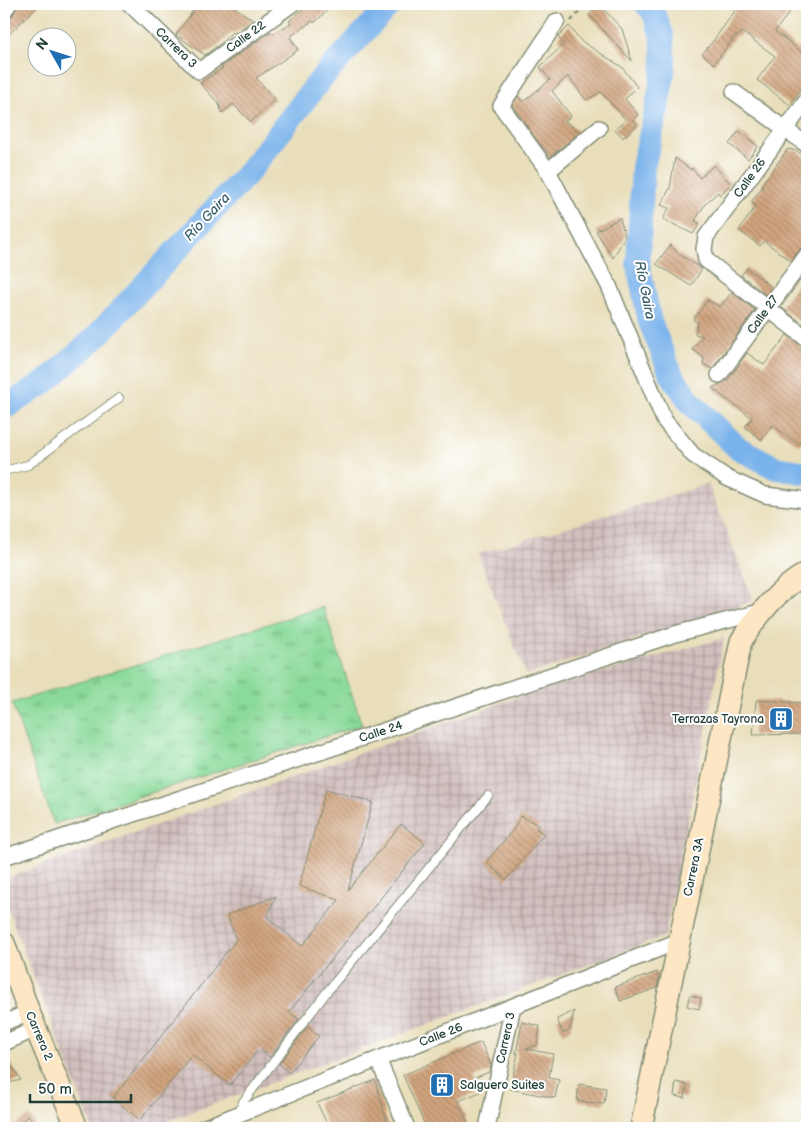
<svg xmlns="http://www.w3.org/2000/svg" width="811" height="1132" font-family="'Balsamiq Sans',sans-serif">
	<style>
		.industrial { fill: url(#industrial-grid) }
		.grass { fill: url(#grass-tufts); stroke: #548c67 }
		.lines { fill: none; stroke-linecap: round; stroke-linejoin: round }
		.river { stroke: #7ab3eb; stroke-width: 24 }
		.building { fill: url(#building-back-hatch) }
		.lane-casing { stroke: #848e77; stroke-width: 10 }
		.street-casing { stroke: #848e77; stroke-width: 18 }
		.secondary-casing { stroke: #848e77; stroke-width: 24 }
		.path { stroke: #848e77; stroke-width: 2.5; stroke-dasharray: 4 4; stroke-linecap: butt }
		.lane { stroke: #fff; stroke-width: 8 }
		.street { stroke: #fff; stroke-width: 15 }
		.secondary { stroke: #fce6c4; stroke-width: 21 }
		.labels { text-anchor: middle; dominant-baseline: central; stroke-width: 4; stroke-linejoin: round; paint-order: stroke }
		.street-label { font-size: 12px; fill: #1f3d34; stroke: #fff }
		.poi-label { font-size: 12px; fill: #1f3d34; stroke: #fff; text-anchor: end }
		.water-label { font-size: 14px; font-style: italic; fill: #3a606b; stroke: #fff }
	</style>
	<defs>
		<pattern id="industrial-grid" width="8" height="8" patternUnits="userSpaceOnUse" patternTransform="scale(1.25)"><rect width="8" height="8" fill="#d1bfbe"/><path d="M0 4h8M4 0v8" fill="none" stroke="#a99c9b"/></pattern>
		<pattern id="grass-tufts" width="24" height="20" patternUnits="userSpaceOnUse" patternTransform="scale(1.25)"><rect width="24" height="20" fill="#8ada9a"/><path d="M3 7l-1-3M5 7V3M7 7l1-3M15 17l-1-3M17 17v-4M19 17l1-3" fill="none" stroke="#70b27e"/></pattern>
		<pattern id="building-back-hatch" width="6" height="6" patternUnits="userSpaceOnUse" patternTransform="scale(1.25)"><rect width="6" height="6" fill="#d1a47e"/><path d="M-1 5l2 2M0 0l6 6M5-1l2 2" fill="none" stroke="#a98768"/></pattern>
	</defs>
	<rect width="100%" height="100%" fill="#fff"/>
	<filter id="ink" filterUnits="userSpaceOnUse"><feTurbulence type="fractalNoise" baseFrequency=".02" numOctaves="2"/><feDisplacementMap in="SourceGraphic" scale="10" xChannelSelector="R" yChannelSelector="G"/><feConvolveMatrix kernelMatrix="1 2 1 2 8 2 1 2 1" color-interpolation-filters="sRGB"/></filter>
	<filter id="wash" filterUnits="userSpaceOnUse"><feTurbulence type="fractalNoise" baseFrequency=".0096" numOctaves="4" result="noise"/><feDisplacementMap in="SourceGraphic" scale="20" xChannelSelector="R" yChannelSelector="G"/><feGaussianBlur stdDeviation="1.12" result="paint"/><feColorMatrix in="noise" values="0 0 0 0 0 0 0 0 0 0 0 0 0 0 0 0 0 1.4 0 .05"/><feComposite in="paint" operator="in"/></filter>
	<g filter="url(#wash)">
		<rect width="100%" height="100%" fill="#e8deba"/>
		<path class="industrial" d="M 708,484 L 754,601 L 526,675 L 478,554 Z
			M 724,638 L 665,936 L 149,1128 L 92,1128 L 4,899 L 4,879 L 538,690 Z"/>
		<path class="grass" d="M 323,607 L 362,725 L 54,824 L 12,703 Z"/>
		<g class="lines">
			<path class="river" d="M 646,4 L 653,11 L 662,35 L 664,67 L 657,108 L 643,167 L 638,264 L 650,322 L 671,374 L 691,403 L 738,448 L 776,468 L 807,473
				M 4,408 L 44,383 L 94,339 L 248,173 L 321,79 L 390,4"/>
		</g>
		<g id="blocks">
			<path class="building" d="M 19,4 L 40,4 L 4,39 L 4,22 L 12,16 Z
				M 198,4 L 230,4 L 253,20 L 235,33 L 232,32 L 220,44 L 205,55 L 176,35 Z
				M 309,4 L 334,4 L 314,23 L 312,21 L 290,37 L 298,50 L 256,78 L 275,99 L 251,122 L 233,104 L 222,113 L 219,104 L 200,83 L 223,68 L 221,67 L 270,32 L 273,34 L 291,23 L 289,21 Z
				M 599,4 L 622,29 L 632,61 L 589,15 Z
				M 726,4 L 796,4 L 775,31 L 807,56 L 807,80 L 790,105 L 757,80 L 775,56 L 742,32 L 738,37 L 736,35 L 714,64 L 702,54 L 713,41 L 735,11 Z
				M 569,26 L 581,41 L 622,67 L 637,87 L 625,99 L 638,115 L 633,120 L 637,125 L 623,138 L 615,129 L 626,120 L 601,92 L 586,100 L 568,76 L 552,91 L 571,116 L 565,121 L 580,132 L 550,157 L 512,106 L 518,96 L 523,102 L 550,80 L 540,67 L 564,44 L 558,37 Z
				M 739,131 L 758,146 L 748,159 L 729,144 Z
				M 788,149 L 797,151 L 807,159 L 807,246 L 800,249 L 791,261 L 764,241 L 760,246 L 739,230 L 756,206 L 751,202 L 763,186 L 762,184 Z
				M 675,158 L 691,170 L 692,168 L 700,178 L 714,165 L 731,184 L 720,195 L 718,192 L 705,204 L 695,221 L 700,224 L 693,234 L 663,219 L 669,208 L 661,205 L 670,188 Z
				M 620,218 L 625,237 L 613,258 L 596,231 Z
				M 670,245 L 679,254 L 702,269 L 691,286 L 656,264 Z
				M 747,268 L 772,287 L 766,295 L 741,275 Z
				M 807,271 L 807,327 L 781,307 Z
				M 732,292 L 755,310 L 712,369 L 703,364 L 704,358 L 692,349 L 703,336 L 695,334 L 698,322 L 693,320 L 708,300 L 720,307 Z
				M 787,335 L 802,347 L 801,349 L 807,354 L 807,375 L 803,380 L 807,384 L 807,435 L 799,445 L 772,425 L 762,440 L 745,427 L 752,418 L 712,388 L 728,380 L 747,353 L 764,365 Z
				M 756,700 L 807,703 L 807,734 L 753,735 Z
				M 326,789 L 373,802 L 348,890 L 401,824 L 425,843 L 289,1012 L 299,1019 L 270,1057 L 259,1049 L 230,1085 L 192,1055 L 140,1120 L 113,1098 L 236,940 L 227,915 L 276,896 L 267,917 L 302,946 L 339,900 L 299,886 Z
				M 520,816 L 539,825 L 536,829 L 544,834 L 506,880 L 486,862 L 513,830 Z
				M 657,972 L 659,978 L 657,988 L 620,1001 L 615,987 Z
				M 690,995 L 701,998 L 699,1009 L 687,1006 Z
				M 574,1011 L 570,1030 L 563,1034 L 557,1019 Z
				M 522,1022 L 540,1026 L 537,1045 L 526,1049 L 553,1054 L 549,1078 L 559,1080 L 555,1098 L 510,1089 L 518,1053 L 516,1054 Z
				M 308,1026 L 319,1036 L 289,1073 L 279,1064 Z
				M 481,1042 L 491,1065 L 489,1072 L 474,1078 L 480,1092 L 458,1101 L 470,1128 L 426,1128 L 403,1075 Z
				M 4,1053 L 21,1080 L 4,1084 Z
				M 375,1080 L 389,1128 L 329,1128 L 317,1103 Z
				M 676,1082 L 687,1085 L 685,1098 L 674,1096 Z
				M 579,1084 L 606,1088 L 604,1104 L 577,1101 Z
				M 29,1116 L 38,1128 L 11,1128 Z"/>
		</g>
	</g>
	<g filter="url(#ink)">
		<use href="#blocks" fill-opacity="0" stroke="#848e77" stroke-width="1"/>
		<g class="lines">
			<defs>
				<path id="lane" d="M 4,471 L 28,465 L 119,398
					M 239,1113 L 243,1102 L 326,993 L 488,796"/>
				<path id="street" d="M 130,4 L 199,71 L 292,4
					M 4,11 L 9,4
					M 557,21 L 501,106 L 548,171 L 587,245 L 609,286 L 664,420 L 693,455 L 727,478 L 765,495 L 807,500
					M 734,92 L 807,145
					M 807,100 L 706,237 L 704,249 L 706,260 L 807,339
					M 548,171 L 599,128
					M 719,375 L 807,255
					M 4,857 L 675,634 L 760,612
					M 4,1023 L 29,1012
					M 4,1043 L 36,1029
					M 378,1059 L 407,1128
					M 203,1128 L 679,941
					M 487,1128 L 513,1006"/>
				<path id="secondary" d="M 4,943 L 29,1012 L 77,1128
					M 641,1128 L 741,641 C 759,614 779,588 807,573"/>
			</defs>
			<use href="#lane" class="lane-casing"/>
			<use href="#street" class="street-casing"/>
			<use href="#secondary" class="secondary-casing"/>
			<path class="path" d="M 571,21 L 587,4"/>
			<use href="#lane" class="lane"/>
			<use href="#street" class="street"/>
			<use href="#secondary" class="secondary"/>
		</g>
	</g>
	<defs>
		<symbol id="building-square" viewBox="-11 -11 22 22"><rect x="-9" y="-9" width="18" height="18" rx="4" fill="#1f6fb2" stroke="#fff"/><path d="M-4-6H4V6H1V3H-1V6H-4ZM-2.5-4.3h1.7v1.8h-1.7ZM.8-4.3h1.7v1.8H.8ZM-2.5-1h1.7V.8h-1.7ZM.8-1h1.7V.8H.8Z" fill="#fff"/></symbol>
	</defs>
	<g fill-rule="evenodd">
		<use href="#building-square" x="767" y="705" width="28" height="28"/>
		<use href="#building-square" x="428" y="1071" width="28" height="28"/>
	</g>
	<g class="labels">
		<g class="street-label">
			<text transform="translate(246 37) rotate(-36)">Calle 22</text>
			<text transform="translate(176 48) rotate(44)">Carrera 3</text>
			<text transform="translate(750 178) rotate(-54)">Calle 26</text>
			<text transform="translate(763 315) rotate(-54)">Calle 27</text>
			<text transform="translate(381 732) rotate(-18)">Calle 24</text>
			<text transform="translate(694 867) rotate(-78)">Carrera 3A</text>
			<text transform="translate(441 1035) rotate(-21)">Calle 26</text>
			<text transform="translate(39 1036) rotate(67)">Carrera 2</text>
			<text transform="translate(506 1038) rotate(-78)">Carrera 3</text>
		</g>
		<g class="poi-label">
			<text x="764" y="719">Terrazas Tayrona</text>
			<text x="460" y="1085" text-anchor="start">Salguero Suites</text>
		</g>
		<g class="water-label">
			<text transform="translate(207 217) rotate(-47)">Río Gaira</text>
			<text transform="translate(645 290) rotate(79)">Río Gaira</text>
		</g>
	</g>
	<rect width="811" height="1132" fill="none" stroke="#fff" stroke-width="20"/>
	<g transform="translate(52 52) rotate(309)"><circle r="24" fill="#ffffff" stroke="#a5b1ae"/>
	<path d="M0-4L9 19L0 12L-9 19Z" fill="#1f6fb2"/>
	<text y="-8" font-size="14" font-weight="bold" text-anchor="middle" fill="#1f3d34">N</text>
	</g>
	<path d="M30 1094v8h101v-8" fill="none" stroke="#1f3d34" stroke-width="2.5"/>
	<text x="38" y="1094" font-size="15" fill="#1f3d34" stroke="#ffffff" stroke-width="4" paint-order="stroke">50 m</text>
</svg>
